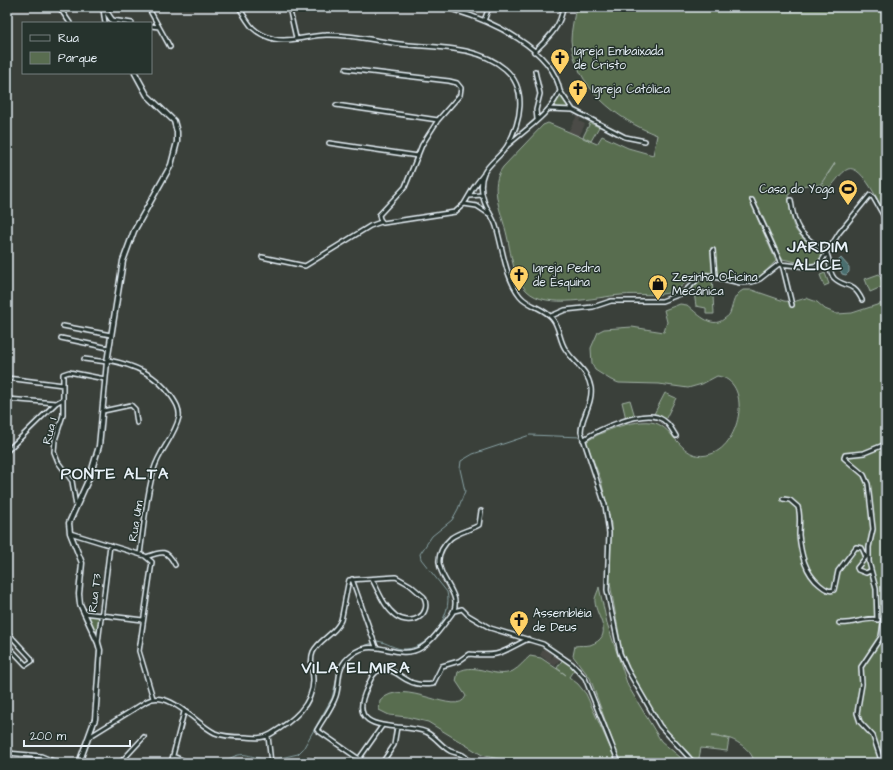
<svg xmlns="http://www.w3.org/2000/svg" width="893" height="770" font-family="'Architects Daughter',sans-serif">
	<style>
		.built { fill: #4b4c47 }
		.green { fill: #596d50; stroke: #a0afa4 }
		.water { fill: #4a6e6e; stroke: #89a2a5 }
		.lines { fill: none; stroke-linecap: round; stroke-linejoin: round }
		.stream { stroke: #89a2a5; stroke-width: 1 }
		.minor-casing { stroke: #e8f1f8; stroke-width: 6 }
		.tertiary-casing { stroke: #e8f1f8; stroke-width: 7 }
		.minor { stroke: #26332d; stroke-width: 3 }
		.tertiary { stroke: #26332d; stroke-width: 4 }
		.labels { text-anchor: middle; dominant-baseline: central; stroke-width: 3; stroke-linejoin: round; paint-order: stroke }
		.poi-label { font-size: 12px; fill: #e8f1f8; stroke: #26332d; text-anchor: start }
		.street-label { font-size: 12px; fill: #e8f1f8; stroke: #26332d }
		.district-label { font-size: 16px; font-weight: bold; letter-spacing: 1px; fill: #e8f1f8; stroke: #26332d }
	</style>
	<rect width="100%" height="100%" fill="#3a403a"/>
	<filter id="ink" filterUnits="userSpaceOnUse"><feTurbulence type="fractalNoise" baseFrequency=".025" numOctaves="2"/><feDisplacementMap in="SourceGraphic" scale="8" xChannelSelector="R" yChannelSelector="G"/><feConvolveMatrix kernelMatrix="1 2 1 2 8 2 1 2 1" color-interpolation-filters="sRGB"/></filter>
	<g filter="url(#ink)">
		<path class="built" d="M 577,116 L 581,118 L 579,121 L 585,124 L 579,137 L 568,132 Z
			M 544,648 L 550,653 L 552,656 L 551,659 L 554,655 L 560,659 L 555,666 L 540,655 Z"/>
		<path class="green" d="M 576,7 L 886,7 L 886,216 C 881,206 862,164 848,169 C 841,172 836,182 830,187 L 821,186 L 835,163 L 820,185 C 810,184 794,185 789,195 C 792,233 793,231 823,254 L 816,263 L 807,264 L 782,259 L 759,208 L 754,211 L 776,261 C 770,266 763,275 756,279 C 737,288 719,268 700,273 C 690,276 683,288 672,292 C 656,297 638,293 621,295 C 596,297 546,310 527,291 C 511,275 511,248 505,228 C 500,209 489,185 503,167 L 543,125 L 548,123 L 597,144 L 602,136 L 628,148 L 653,155 L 657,135 C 617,120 574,86 571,40 C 571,30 574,18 576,7 Z
			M 560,93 L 570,109 L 552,107 Z
			M 590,123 L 599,127 L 591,141 L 583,137 Z
			M 825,273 L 829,284 L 824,286 L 820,275 Z
			M 879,274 L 884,286 L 870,292 L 865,279 Z
			M 708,277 L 712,277 L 714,314 L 706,314 L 706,308 L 696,306 L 693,286 L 703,278 Z
			M 743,290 L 752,290 L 784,301 L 793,302 L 806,298 L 817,302 L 825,309 L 837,314 L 852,313 L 886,302 L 886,763 L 754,763 C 754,752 737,740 727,738 C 722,736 716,736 711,736 L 729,739 L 727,751 L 701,748 L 698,763 L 696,763 L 689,753 L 669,736 L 660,724 L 623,657 L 610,583 L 611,524 L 601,480 L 586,442 C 601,431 640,416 658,424 C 677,433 684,463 711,454 C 742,444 752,380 717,376 L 702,384 L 688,388 L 659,384 L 619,383 L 611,380 L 595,370 L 592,364 L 591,348 L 598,332 L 604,329 L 632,327 L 664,332 L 667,322 L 664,310 L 680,304 L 687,305 C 696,312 711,330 724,319 C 726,317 729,316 730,313 C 734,302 733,296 743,290 Z
			M 665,393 L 676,398 L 665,420 L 654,414 Z
			M 630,400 L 635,417 L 626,419 L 622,402 Z
			M 599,587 L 607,623 L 628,686 L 661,741 L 687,763 L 622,763 L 618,756 L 590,678 L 573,656 L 575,646 C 580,645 585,646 590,645 C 616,636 596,617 595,602 C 594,598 598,592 599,587 Z
			M 86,615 L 100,615 L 97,636 Z
			M 530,656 L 541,658 L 566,675 L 557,668 L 563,659 L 575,668 L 569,677 L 578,684 L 586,694 L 617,763 L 500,763 L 498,759 L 482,755 L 428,722 L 407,717 L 389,715 L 379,710 L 380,701 C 403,675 457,719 466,696 L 456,681 L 458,672 C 476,661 495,680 513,671 C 520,667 524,661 530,656 Z"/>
		<path class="water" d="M 841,258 L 849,267 L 849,272 L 846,275 L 842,274 L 837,262 Z"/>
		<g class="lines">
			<path class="stream" d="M 272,760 L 298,754 L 303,749 L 332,698 L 341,662 L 352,651 L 377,641 C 387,642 395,650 406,649 C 430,648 453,614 447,592 L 421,559 L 420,554 L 432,536 L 452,520 L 458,509 L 465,491 L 460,469 L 461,461 L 473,454 L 530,435 L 581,437
				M 222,763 C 245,748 245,757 269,760"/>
			<defs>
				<path id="minor" d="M 59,7 L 70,23
					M 148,7 L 170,47
					M 239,7 C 249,25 253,33 274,39 C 290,43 310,35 326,35 C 351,34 376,41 400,44 C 435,48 477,45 505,69 C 528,89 521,122 507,146 C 501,156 489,163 484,173 C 480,182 481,192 484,201 C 487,210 493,217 496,226 C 503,249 505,277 520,296 C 528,306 544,308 552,318 C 560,327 559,341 566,350 C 575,364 588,370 591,388 C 593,404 581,417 581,432 L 605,505 L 609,533 L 607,590 L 620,653 L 627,669 L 660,726 L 694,763
					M 289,7 L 296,38
					M 429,7 C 437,9 446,7 454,10 C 491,21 552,48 560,91 C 550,114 526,129 508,145
					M 103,9 L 105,23
					M 112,20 L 132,23
					M 484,21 L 489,7
					M 151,26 L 159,27
					M 534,52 C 548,38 561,27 563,7
					M 346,69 L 449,81 L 457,83 L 461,88 L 460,95 L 438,120 L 422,145 L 405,187 L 379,215 L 380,219 L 383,223 L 455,212 L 464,204 L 474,187 L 483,175
					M 535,71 L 540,94 L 536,110 L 537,119
					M 560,91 L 573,110
					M 336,105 L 438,120
					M 549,109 L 573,110 L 625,137 L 645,141
					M 329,143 L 418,156
					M 469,196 L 482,195
					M 752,200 L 783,268 L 792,305
					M 791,200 C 795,233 802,234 827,254 C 831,262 828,271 834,278 C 844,288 853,281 862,300
					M 464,204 L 477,206 L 489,214
					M 713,250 L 715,276
					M 262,257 L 305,266 L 370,226 L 381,222
					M 551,316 L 565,310 L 593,307 L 611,301 L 662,301 L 683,293 L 700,277 L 706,275 L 740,283 L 752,282 L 760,279 L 779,264 L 808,267 L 819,265 L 839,233 L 870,195 L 873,197 L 886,220
					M 63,326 L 111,335
					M 61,338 L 109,348
					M 84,359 L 107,362
					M 108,360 C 134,365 156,374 172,397 C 176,403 180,409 179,417 C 175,436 159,451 154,469 C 146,497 144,526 140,554
					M 7,378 L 63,385
					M 7,399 L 56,403
					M 103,411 L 131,405 L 135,409 L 137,423
					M 583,440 C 598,429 638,412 657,417 C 667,420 671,428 676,436
					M 7,451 L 56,403 L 63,399
					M 783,499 L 790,500 L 798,507 C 801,516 799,525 799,535 C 801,554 805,573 820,585 C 825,589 829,592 834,590 L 838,571 L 856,547 L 862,548 L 866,557 L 857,568 L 858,570 L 866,573 L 870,571
					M 76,506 L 72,481 L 58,462 L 54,452 L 55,440 L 63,415 L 63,374 L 69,372 L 105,379
					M 70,533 L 145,556 L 152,562 L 139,651 L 153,698
					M 146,557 C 162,551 167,549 175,565
					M 352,579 L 376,647
					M 454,611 L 462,609 L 468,615 L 490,628 L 543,644 L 572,664 L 585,678 L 619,763
					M 84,613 L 143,620
					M 877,620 L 876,589 L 869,562 L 869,547 L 873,529 L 868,484 L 864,475 L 844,458 L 845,455 L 864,453 L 886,444
					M 839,623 C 852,625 869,616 878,620
					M 7,632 L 31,658 L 32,661 L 26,665 L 7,645
					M 7,642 L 12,637
					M 98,643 L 110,545
					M 268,736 L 271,763
					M 89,737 L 147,701 C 169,689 196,724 215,733 C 224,737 235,737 245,737 C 254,738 263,739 271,734 C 291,722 314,705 313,679 C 313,670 309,661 313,652 C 319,639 336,634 341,620 C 343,613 348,582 349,580 L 396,577 L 410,585 L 424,597 C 432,615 412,627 396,616 C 384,607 379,592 372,579
					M 7,753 L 41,756 L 58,763
					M 173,756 L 189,763
					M 359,759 L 317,730 C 323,719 332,708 336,696 C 340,684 337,670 345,661 C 369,633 391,658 414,651 C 429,647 442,627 451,615 C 470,590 416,570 451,538 C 459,532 470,530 479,525 L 481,511
					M 120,763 L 144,737
					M 171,763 L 184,712
					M 291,763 L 307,760 L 323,763
					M 356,763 L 382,726
					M 382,763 L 394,745 L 397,727
					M 468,763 L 468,760 C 464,753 457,754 450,751 C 441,746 435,736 426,732 C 401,722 344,736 367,688 C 370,681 373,671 381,670 C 393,668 400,677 409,681 C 416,685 425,685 433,684 L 442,666 L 459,661 L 469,654 C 501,657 500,653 528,639
					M 882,763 L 873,736 L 860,722 L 857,713 L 862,684 L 861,667 L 881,637 L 885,611 L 886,573"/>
				<path id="tertiary" d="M 103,7 L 114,23
					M 79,763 L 95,719 L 100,650 L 98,643 L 80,604 L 79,594 L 82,563 L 70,533 L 69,523 L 90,476 L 99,446 L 107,362 L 123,261 L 134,231 L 171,165 L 177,142 L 177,132 L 174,121 L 147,95 L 135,73"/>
			</defs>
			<use href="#minor" class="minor-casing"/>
			<use href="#tertiary" class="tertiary-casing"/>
			<use href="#minor" class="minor"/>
			<use href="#tertiary" class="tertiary"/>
		</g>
	</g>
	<defs>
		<symbol id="church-pin" viewBox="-11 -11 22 30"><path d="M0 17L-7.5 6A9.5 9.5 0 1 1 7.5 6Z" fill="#ffd166" stroke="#26332d"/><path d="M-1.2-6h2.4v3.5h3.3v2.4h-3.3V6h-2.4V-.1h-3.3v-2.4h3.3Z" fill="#111"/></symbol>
		<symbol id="stadium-pin" viewBox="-11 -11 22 30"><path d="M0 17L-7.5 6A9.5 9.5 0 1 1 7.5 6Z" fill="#ffd166" stroke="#26332d"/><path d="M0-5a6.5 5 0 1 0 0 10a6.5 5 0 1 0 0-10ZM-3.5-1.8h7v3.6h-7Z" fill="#111"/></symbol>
		<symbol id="shop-pin" viewBox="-11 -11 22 30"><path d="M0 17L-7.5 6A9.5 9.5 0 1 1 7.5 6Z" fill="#ffd166" stroke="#26332d"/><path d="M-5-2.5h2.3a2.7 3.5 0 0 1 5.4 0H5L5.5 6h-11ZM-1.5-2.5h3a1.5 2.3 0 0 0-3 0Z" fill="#111"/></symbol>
	</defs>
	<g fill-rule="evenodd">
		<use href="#church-pin" x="549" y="47" width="22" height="30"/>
		<use href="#church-pin" x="567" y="78" width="22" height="30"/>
		<use href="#stadium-pin" x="837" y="178" width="22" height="30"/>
		<use href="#church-pin" x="508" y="264" width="22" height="30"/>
		<use href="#shop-pin" x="647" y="273" width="22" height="30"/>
		<use href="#church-pin" x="508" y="609" width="22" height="30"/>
	</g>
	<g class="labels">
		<g class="poi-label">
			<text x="574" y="51">Igreja Embaixada<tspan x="574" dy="14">de Cristo</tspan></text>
			<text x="592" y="89">Igreja Católica</text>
			<text x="834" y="189" text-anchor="end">Casa do Yoga</text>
			<text x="533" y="268">Igreja Pedra<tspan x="533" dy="14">de Esquina</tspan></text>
			<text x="672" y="277">Zezinho Oficina<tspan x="672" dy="14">Mecânica</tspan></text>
			<text x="533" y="613">Assembléia<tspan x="533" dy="14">de Deus</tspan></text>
		</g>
		<g class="street-label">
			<text transform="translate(50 431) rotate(-76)">Rua 1</text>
			<text transform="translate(136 521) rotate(-81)">Rua Um</text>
			<text transform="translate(95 593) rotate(-83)">Rua T3</text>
		</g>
		<g class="district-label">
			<text x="818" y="247">JARDIM<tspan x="818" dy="18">ALICE</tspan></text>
			<text x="115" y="474">PONTE ALTA</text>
			<text x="356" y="668">VILA ELMIRA</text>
		</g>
	</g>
	<rect width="893" height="770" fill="none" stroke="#26332d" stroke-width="24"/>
	<rect x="12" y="12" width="869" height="746" fill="none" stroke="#e8f1f8" stroke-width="1.5" filter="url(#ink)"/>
	<rect x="22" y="22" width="130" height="52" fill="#26332d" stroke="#747f7e"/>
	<rect x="30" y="35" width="20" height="6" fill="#26332d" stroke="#747f7e"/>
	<text x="58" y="42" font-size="12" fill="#e8f1f8">Rua</text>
	<rect x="30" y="52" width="20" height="12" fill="#596d50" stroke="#747f7e"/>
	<text x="58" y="62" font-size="12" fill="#e8f1f8">Parque</text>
	<path d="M24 740v6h106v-6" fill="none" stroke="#e8f1f8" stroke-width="2"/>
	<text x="30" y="740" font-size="12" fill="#e8f1f8" stroke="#26332d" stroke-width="3" paint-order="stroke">200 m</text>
</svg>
